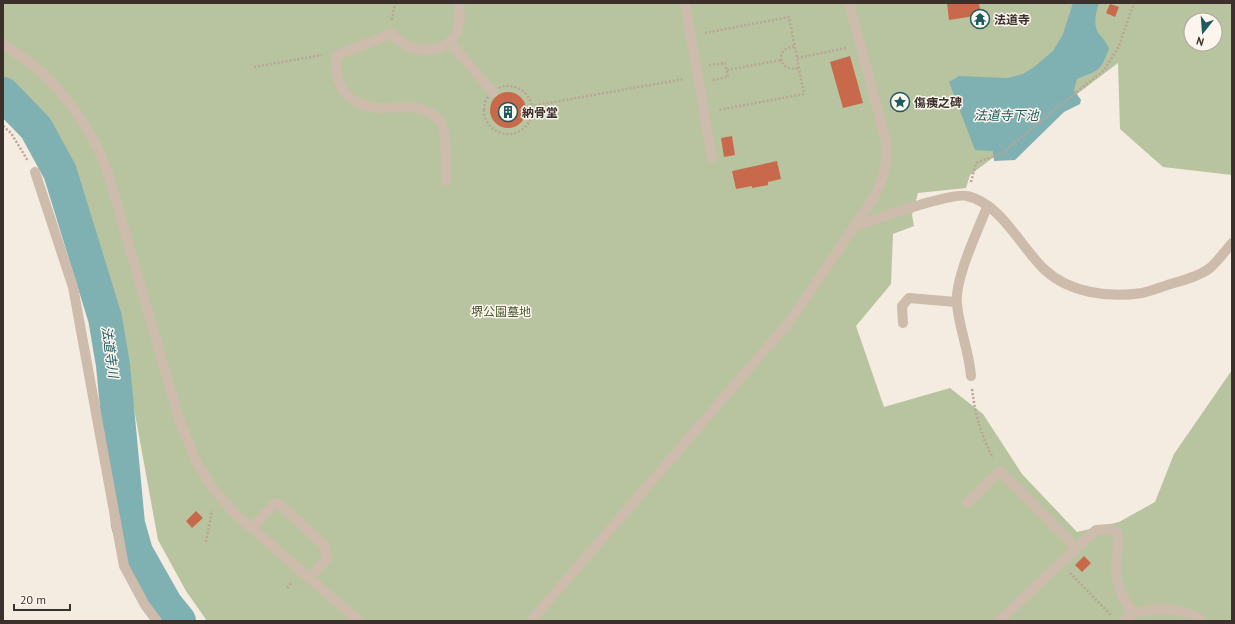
<svg xmlns="http://www.w3.org/2000/svg" width="1235" height="624" font-family="'PT Sans','Noto Sans JP',sans-serif">
	<style>
		.green { fill: #b8c4a0; fill-rule: evenodd }
		.water { fill: #7fb0b2 }
		.lines { fill: none; stroke-linecap: round; stroke-linejoin: round }
		.river { stroke: #7fb0b2; stroke-width: 34 }
		.building { fill: #c8694b }
		.path { stroke: #b9a596; stroke-width: 2.5; stroke-dasharray: 2 2; stroke-linecap: butt }
		.minor { stroke: #cdbbac; stroke-width: 10 }
		.labels { text-anchor: middle; dominant-baseline: central; stroke-width: 3; stroke-linejoin: round; paint-order: stroke }
		.poi-label { font-size: 12px; font-weight: bold; fill: #3b302b; stroke: #fbf5ee; text-anchor: start }
		.park-label { font-size: 12px; fill: #4a5a2e; stroke: #fbf5ee }
		.water-label { font-size: 13px; font-style: italic; fill: #1f5a5e; stroke: #fbf5ee }
	</style>
	<rect width="100%" height="100%" fill="#f4ebe1"/>
	<path class="green" d="M 3,3 L 1232,3 L 1232,175 L 1163,167 L 1120,129 L 1118,63 L 970,175 L 966,188 L 918,193 L 912,215 L 914,226 L 893,234 L 891,284 L 856,326 L 884,407 L 950,388 L 983,414 L 1022,474 L 1077,532 L 1119,522 L 1155,502 L 1174,454 L 1232,370 L 1232,621 L 207,621 L 186,591 L 158,540 L 113,293 L 73,169 L 3,90 ZM 1191,20 L 1215,20 L 1215,44 L 1191,44 Z"/>
	<path class="water" d="M 1073,3 L 1099,3 C 1096,13 1092,26 1100,35 C 1104,40 1107,43 1109,49 C 1100,72 1099,70 1077,79 L 1074,90 L 1081,100 L 1080,104 L 1064,112 L 1015,160 L 994,161 L 993,151 L 975,150 L 949,82 L 959,76 L 1008,78 L 1023,74 L 1034,67 L 1053,51 L 1063,34 Z"/>
	<g class="lines">
		<path class="river" d="M 3,94 L 36,128 L 60,172 L 105,318 L 113,365 L 128,524 L 136,552 L 166,605 L 179,621"/>
	</g>
	<path class="building" d="M 947,3 L 979,3 L 981,15 L 949,20 Z
		M 1110,4 L 1119,7 L 1115,17 L 1106,13 Z
		M 850,56 L 863,103 L 843,108 L 830,62 Z
		M490 110a18 18 0 1 1 36 0a18 18 0 1 1-36 0Z
		M 732,136 L 735,155 L 724,157 L 721,138 Z
		M 777,161 L 781,179 L 768,182 L 768,185 L 752,188 L 752,186 L 736,189 L 732,171 Z
		M 196,511 L 203,518 L 192,528 L 186,521 Z
		M 1084,556 L 1091,563 L 1082,572 L 1075,565 Z"/>
	<g class="lines">
		<path class="path" d="M 392,20 L 395,3
			M 705,33 L 789,17 L 804,94 L 718,110
			M 794,46 C 773,49 779,73 799,68
			M 797,58 L 846,48
			M 709,65 L 725,63 L 728,77 L 712,80
			M 254,67 L 322,55
			M 727,70 L 781,60
			M484 110a24 24 0 1 1 48 0a24 24 0 1 1-48 0Z
			M 531,106 L 684,79
			M 3,126 L 11,133 L 28,161
			M 971,182 L 976,163 L 1004,152 L 1016,141 L 1104,70 L 1118,48 L 1134,3
			M 972,389 C 976,418 980,433 993,458
			M 206,542 L 212,510
			M 1070,573 L 1111,615
			M 287,588 L 292,582"/>
		<path class="minor" d="M 685,3 L 712,158
			M 450,43 L 493,92
			M 3,44 C 15,53 29,61 40,71 C 71,100 94,134 108,173 L 179,419 L 196,461 L 212,487 L 234,513 L 359,621
			M 35,172 L 73,287 L 124,566 L 145,605 L 157,621
			M 446,181 C 445,166 448,133 440,120 C 438,117 433,115 430,113 C 414,103 397,109 379,108 C 347,105 335,88 336,57 L 342,53 L 392,34 C 407,53 443,57 456,34 C 461,25 460,13 459,3
			M 857,225 C 877,219 951,192 967,196 C 1001,203 1021,248 1045,270 C 1070,293 1109,298 1142,293 C 1152,291 1163,286 1174,283 C 1185,280 1201,275 1210,268 C 1218,261 1225,251 1232,243
			M 903,323 L 902,306 L 909,298 L 956,302
			M 971,376 C 969,351 959,328 957,304 C 954,280 978,230 987,207
			M 967,503 L 1000,471 L 1075,547
			M 251,529 L 275,503 L 279,504 L 324,545 L 327,558 L 310,579
			M 531,621 L 790,321 L 873,199 C 885,175 887,168 886,141 L 849,3
			M 999,621 L 1096,530 L 1110,529 L 1117,533 C 1120,546 1116,555 1116,568 C 1115,582 1124,602 1133,612 C 1143,613 1152,609 1162,609 C 1172,609 1194,613 1202,621
			M 1124,621 L 1133,612"/>
	</g>
	<defs>
		<symbol id="temple-ring" viewBox="-11 -11 22 22"><circle r="9.5" fill="#fbf5ee" stroke="#1f5a5e" stroke-width="1.5"/><path d="M0-6L5-2H3V0L6.5 2.5H4V6H1.5V3h-3V6H-4V2.5H-6.5L-3 0V-2H-5Z" fill="#1f5a5e"/></symbol>
		<symbol id="sight-ring" viewBox="-11 -11 22 22"><circle r="9.5" fill="#fbf5ee" stroke="#1f5a5e" stroke-width="1.5"/><path d="M0-6L1.8-2.2L6-1.7L2.9 1.2L3.7 5.4L0 3.3L-3.7 5.4L-2.9 1.2L-6-1.7L-1.8-2.2Z" fill="#1f5a5e"/></symbol>
		<symbol id="building-ring" viewBox="-11 -11 22 22"><circle r="9.5" fill="#fbf5ee" stroke="#1f5a5e" stroke-width="1.5"/><path d="M-4-6H4V6H1V3H-1V6H-4ZM-2.5-4.3h1.7v1.8h-1.7ZM.8-4.3h1.7v1.8H.8ZM-2.5-1h1.7V.8h-1.7ZM.8-1h1.7V.8H.8Z" fill="#1f5a5e"/></symbol>
	</defs>
	<g fill-rule="evenodd">
		<use href="#temple-ring" x="969" y="8" width="22" height="22"/>
		<use href="#sight-ring" x="889" y="91" width="22" height="22"/>
		<use href="#building-ring" x="497" y="101" width="22" height="22"/>
	</g>
	<g class="labels">
		<g class="poi-label">
			<text x="994" y="19">法道寺</text>
			<text x="914" y="102">傷痍之碑</text>
			<text x="522" y="112">納骨堂</text>
		</g>
		<g class="park-label">
			<text x="501" y="311">堺公園墓地</text>
		</g>
		<g class="water-label">
			<text x="1006" y="115">法道寺下池</text>
			<text transform="translate(110 352) rotate(82)">法道寺川</text>
		</g>
	</g>
	<rect width="1235" height="624" fill="none" stroke="#3b302b" stroke-width="8"/>
	<g transform="translate(1203 32) rotate(197)"><circle r="19" fill="#fbf5ee" stroke="#aea6a0"/>
	<path d="M0-3L7 15L0 10L-7 15Z" fill="#1f5a5e"/>
	<text y="-6" font-size="11" font-weight="bold" text-anchor="middle" fill="#3b302b">N</text>
	</g>
	<path d="M14 604v6h56v-6" fill="none" stroke="#3b302b" stroke-width="2"/>
	<text x="20" y="604" font-size="12" fill="#3b302b" stroke="#fbf5ee" stroke-width="3" paint-order="stroke">20 m</text>
</svg>
